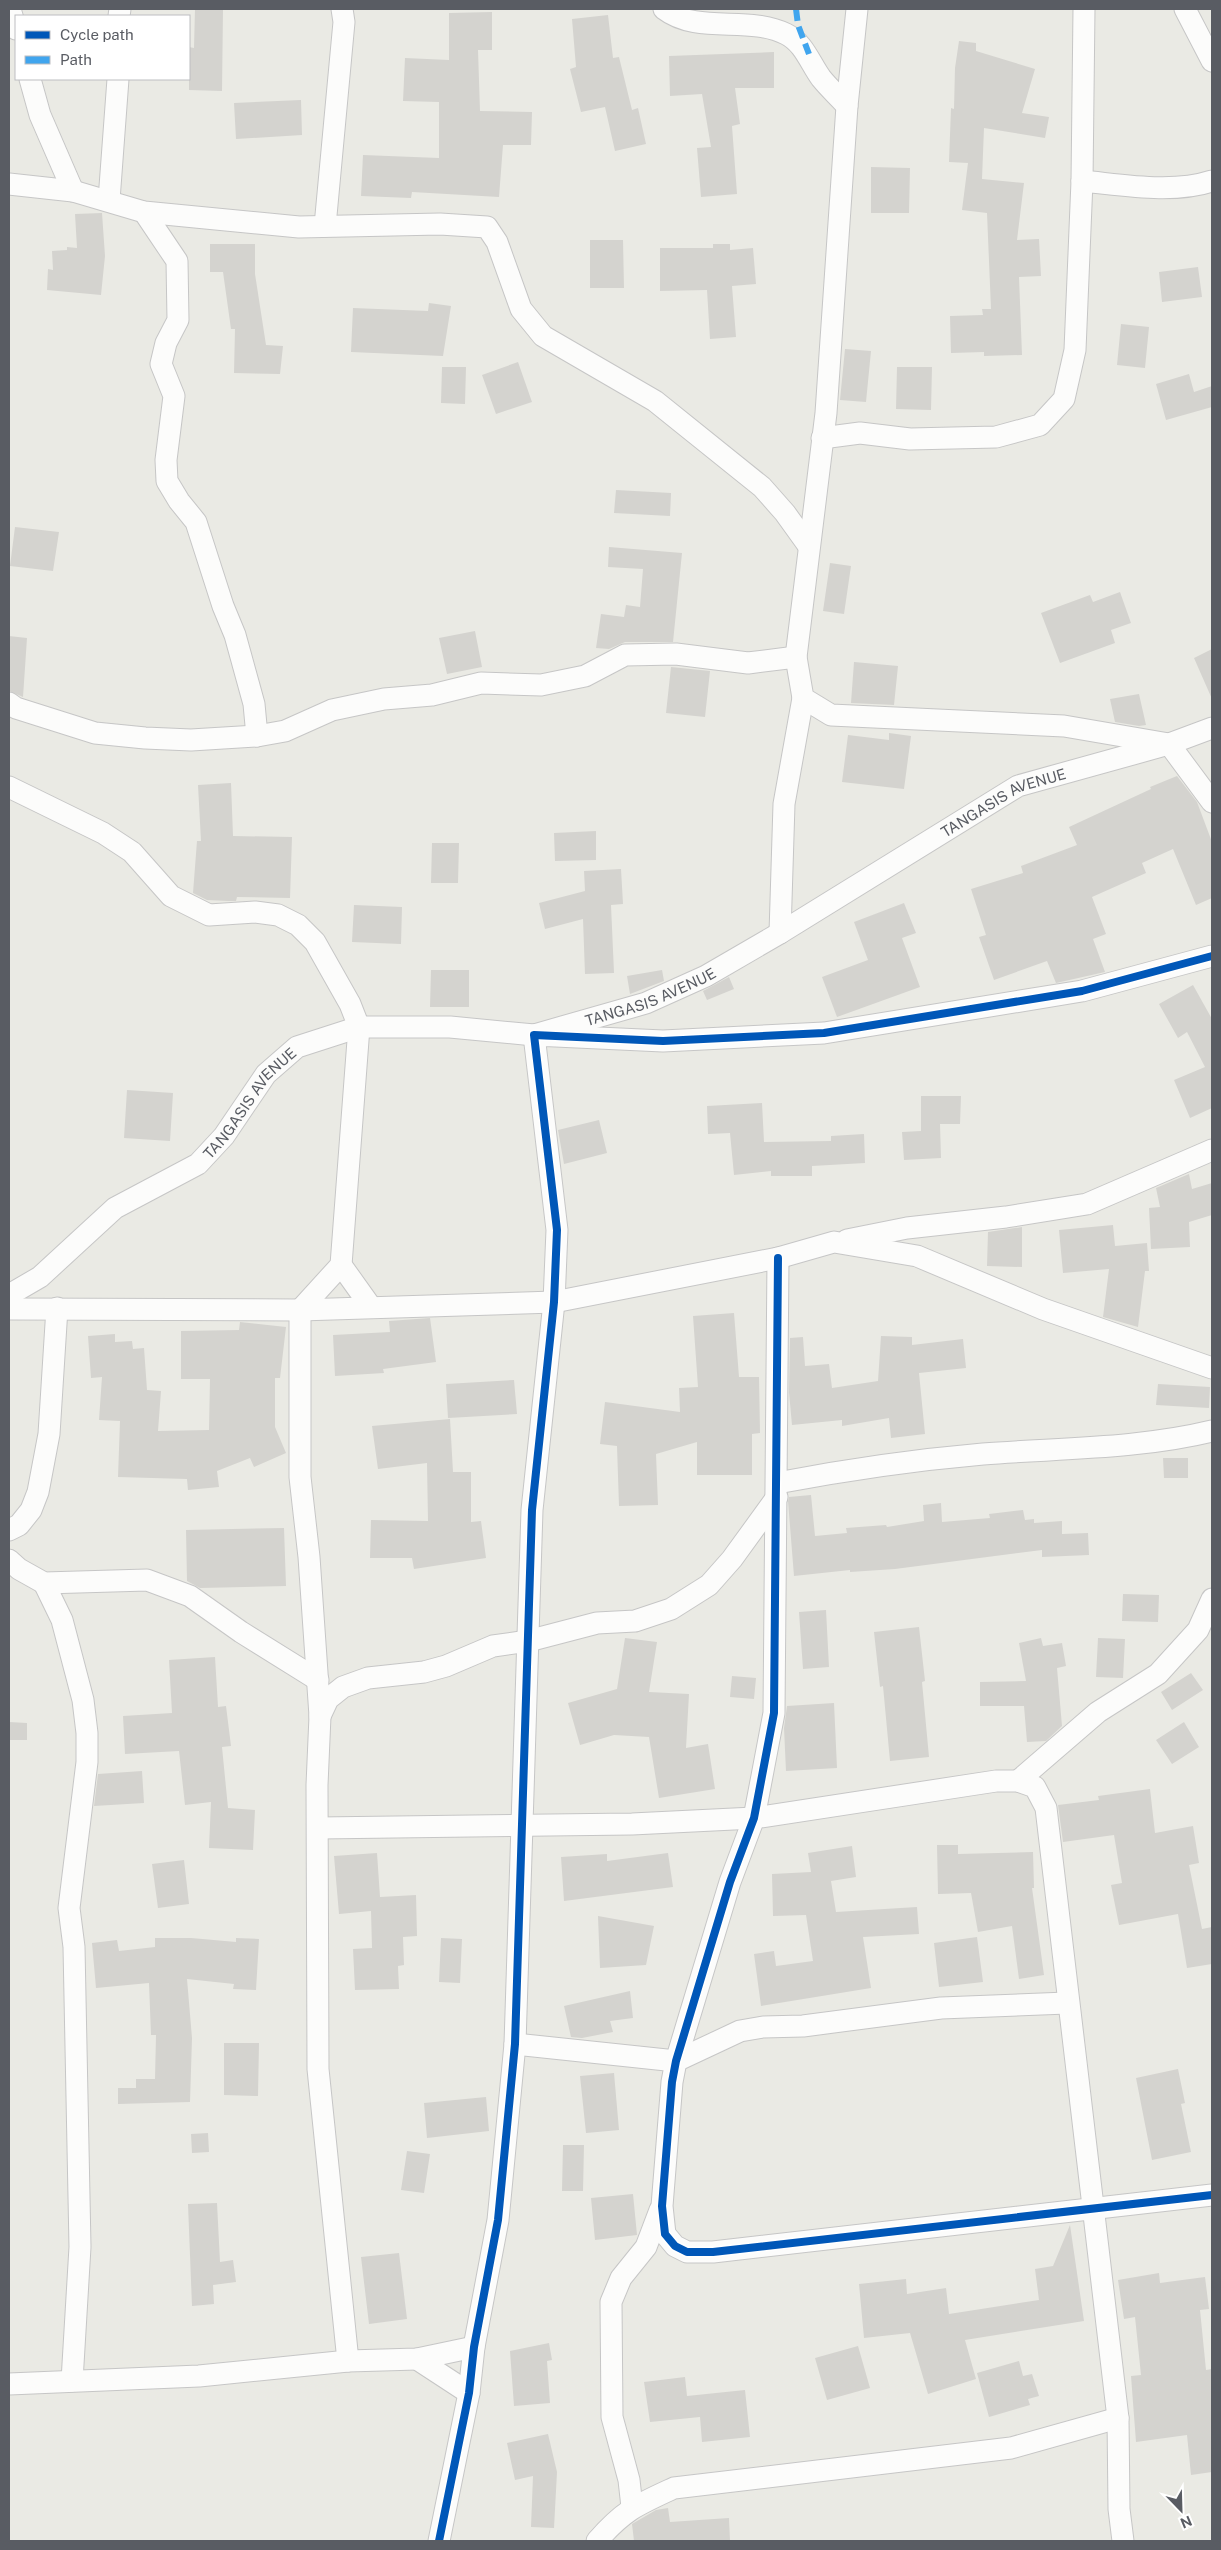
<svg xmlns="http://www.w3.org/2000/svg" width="1221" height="2550" font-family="'Public Sans',sans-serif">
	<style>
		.building { fill: #d4d3cf }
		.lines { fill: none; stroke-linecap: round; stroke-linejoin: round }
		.minor-casing { stroke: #c6c6c6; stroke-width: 23 }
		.minor { stroke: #fcfcfb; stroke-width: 21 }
		.quiet { stroke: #40a5ee; stroke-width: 6; stroke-dasharray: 12 6; stroke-linecap: butt }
		.cycleway-casing { stroke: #fff; stroke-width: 11 }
		.cycleway { stroke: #0057b8; stroke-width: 8 }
		.labels { text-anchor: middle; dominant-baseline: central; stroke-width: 4; stroke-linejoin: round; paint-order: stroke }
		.street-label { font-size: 15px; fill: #595c63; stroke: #fff }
	</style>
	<rect width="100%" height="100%" fill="#eaeae4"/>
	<path class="building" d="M 195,9 L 223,9 L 222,91 L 189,90 L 189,47 L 194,48 Z
		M 492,12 L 492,50 L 478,50 L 480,111 L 532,112 L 531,145 L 503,145 L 499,197 L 412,192 L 411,198 L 361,196 L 363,155 L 439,158 L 439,102 L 403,101 L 405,58 L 449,60 L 449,13 Z
		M 608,15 L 613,58 L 619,57 L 632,110 L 638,108 L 646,144 L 615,151 L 605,107 L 581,112 L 570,69 L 576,67 L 572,19 Z
		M 959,41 L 976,43 L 976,51 L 1035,69 L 1022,113 L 1049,117 L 1045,138 L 984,128 L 982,179 L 1024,183 L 1017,240 L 1039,239 L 1041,276 L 1019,277 L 1022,355 L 984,356 L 984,352 L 951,353 L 950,316 L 983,315 L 982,309 L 991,309 L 987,213 L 962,210 L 968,163 L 949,162 L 951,108 L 954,109 L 955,68 Z
		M 774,52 L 774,88 L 735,88 L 740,124 L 732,126 L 737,194 L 701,197 L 697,148 L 711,147 L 702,94 L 670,96 L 669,56 Z
		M 301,100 L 302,135 L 236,139 L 234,103 Z
		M 871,167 L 910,168 L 909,213 L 871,213 Z
		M 102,213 L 105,256 L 101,295 L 47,290 L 48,269 L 53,270 L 52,251 L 67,250 L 67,247 L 77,248 L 75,214 Z
		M 590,240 L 623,240 L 624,288 L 590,288 Z
		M 210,244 L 255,244 L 255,274 L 266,345 L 283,346 L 280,374 L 234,373 L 235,329 L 231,329 L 223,272 L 210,272 Z
		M 713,244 L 730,244 L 730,250 L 753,248 L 756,284 L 732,286 L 736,337 L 710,339 L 707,290 L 660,291 L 660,248 L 713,248 Z
		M 1198,267 L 1202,297 L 1162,302 L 1159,272 Z
		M 429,303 L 451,306 L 443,356 L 351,352 L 353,308 L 428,311 Z
		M 1121,324 L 1149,327 L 1145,368 L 1117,365 Z
		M 845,349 L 871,351 L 866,402 L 840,400 Z
		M 518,362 L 532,402 L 496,414 L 482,375 Z
		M 442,367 L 466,367 L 465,404 L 441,403 Z
		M 897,367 L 932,367 L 931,410 L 896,409 Z
		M 1189,374 L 1194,392 L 1212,386 L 1212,407 L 1166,420 L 1156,384 Z
		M 616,490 L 671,493 L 670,516 L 614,513 Z
		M 15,527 L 59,532 L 53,571 L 10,566 Z
		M 609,547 L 682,553 L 673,642 L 625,642 L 609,649 L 596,648 L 601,614 L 624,617 L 626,605 L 640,607 L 643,569 L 608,567 Z
		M 830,563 L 851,566 L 844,614 L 823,611 Z
		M 1120,592 L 1131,623 L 1111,630 L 1115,643 L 1060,663 L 1041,613 L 1090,595 L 1093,602 Z
		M 475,631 L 482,667 L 447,674 L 439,638 Z
		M 9,636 L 27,638 L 23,697 L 9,691 Z
		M 1212,649 L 1212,699 L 1194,658 Z
		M 854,662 L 898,666 L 894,705 L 851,703 Z
		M 671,667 L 710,671 L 705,717 L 666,713 Z
		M 1139,694 L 1146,725 L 1139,726 L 1115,722 L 1110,699 Z
		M 889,733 L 911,736 L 904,789 L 842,782 L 848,735 L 889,740 Z
		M 1177,776 L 1197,802 L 1212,842 L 1212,898 L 1196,905 L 1173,849 L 1142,863 L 1146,873 L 1092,897 L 1106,934 L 1093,939 L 1105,972 L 1056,983 L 1047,961 L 994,980 L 979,937 L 986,935 L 971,889 L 1023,873 L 1021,866 L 1077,845 L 1069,827 L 1151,789 L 1150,787 Z
		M 231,783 L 233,836 L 292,837 L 290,898 L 237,897 L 236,901 L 228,901 L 207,900 L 193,893 L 197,841 L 201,841 L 198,785 Z
		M 596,831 L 596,860 L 555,861 L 554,833 Z
		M 432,843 L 459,843 L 458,883 L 431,883 Z
		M 621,869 L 623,904 L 611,905 L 614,973 L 585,974 L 583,919 L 545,929 L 539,903 L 585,891 L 584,871 Z
		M 904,903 L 916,933 L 902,938 L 920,987 L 837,1017 L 822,977 L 868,960 L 854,922 Z
		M 354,905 L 402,907 L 401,944 L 352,942 Z
		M 431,970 L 469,970 L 469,1007 L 430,1007 Z
		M 662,970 L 664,981 L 630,994 L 627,976 Z
		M 729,977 L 734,989 L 707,1000 L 703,991 Z
		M 1193,985 L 1212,1019 L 1212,1108 L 1190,1118 L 1174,1080 L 1205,1067 L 1187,1032 L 1178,1038 L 1159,1004 Z
		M 127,1090 L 173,1093 L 170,1141 L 124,1138 Z
		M 921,1096 L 961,1096 L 960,1124 L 940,1124 L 941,1158 L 904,1160 L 902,1132 L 921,1131 Z
		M 762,1103 L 764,1142 L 831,1141 L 831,1136 L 864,1134 L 865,1163 L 812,1166 L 812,1176 L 771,1176 L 771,1171 L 734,1175 L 730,1133 L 708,1134 L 707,1106 Z
		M 599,1120 L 607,1153 L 564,1164 L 558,1130 Z
		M 1189,1174 L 1192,1189 L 1212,1183 L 1212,1215 L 1189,1222 L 1190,1247 L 1151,1249 L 1149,1208 L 1160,1207 L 1156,1188 Z
		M 1113,1225 L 1115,1246 L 1147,1243 L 1149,1271 L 1145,1271 L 1138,1327 L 1103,1317 L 1109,1269 L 1063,1273 L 1059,1230 Z
		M 1022,1227 L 1022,1267 L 987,1266 L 988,1232 Z
		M 734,1313 L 739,1377 L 759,1377 L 760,1433 L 752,1434 L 752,1475 L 697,1475 L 697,1442 L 656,1454 L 658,1505 L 619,1506 L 617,1446 L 600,1444 L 605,1402 L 680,1412 L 679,1388 L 698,1387 L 693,1316 Z
		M 430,1318 L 436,1362 L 383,1369 L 384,1373 L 335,1376 L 333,1335 L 390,1332 L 389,1321 Z
		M 240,1322 L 286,1327 L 280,1378 L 275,1378 L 275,1427 L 286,1453 L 254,1467 L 250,1458 L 217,1471 L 219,1487 L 188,1490 L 187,1479 L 118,1477 L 120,1421 L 99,1420 L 102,1377 L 91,1378 L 88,1336 L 115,1334 L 115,1342 L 132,1341 L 133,1349 L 144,1348 L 147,1390 L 161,1391 L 158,1431 L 209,1430 L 210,1379 L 181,1379 L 181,1331 L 239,1330 Z
		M 881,1336 L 912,1337 L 912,1345 L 963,1339 L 966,1368 L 919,1373 L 925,1434 L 891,1438 L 889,1418 L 842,1426 L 842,1420 L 792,1425 L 789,1392 L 790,1338 L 803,1337 L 805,1366 L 829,1364 L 832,1388 L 878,1381 Z
		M 514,1380 L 517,1414 L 448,1418 L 446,1384 Z
		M 1158,1384 L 1210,1387 L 1209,1408 L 1156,1405 Z
		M 450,1419 L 453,1472 L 471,1472 L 471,1522 L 481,1521 L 486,1558 L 414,1569 L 412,1558 L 370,1558 L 371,1520 L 428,1521 L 427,1463 L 378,1469 L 372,1426 Z
		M 1163,1458 L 1188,1458 L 1188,1478 L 1164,1478 Z
		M 811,1495 L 815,1536 L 847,1533 L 846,1528 L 886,1525 L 887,1527 L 924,1521 L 923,1505 L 941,1503 L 942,1522 L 990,1518 L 989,1514 L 1023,1510 L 1025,1520 L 1034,1519 L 1034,1523 L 1062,1521 L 1062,1534 L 1088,1533 L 1089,1555 L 1042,1557 L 1042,1550 L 895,1569 L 850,1572 L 850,1570 L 794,1576 L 788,1501 L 789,1497 Z
		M 284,1528 L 286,1586 L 200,1588 L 187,1581 L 186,1530 Z
		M 1123,1594 L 1159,1595 L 1158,1622 L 1122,1621 Z
		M 826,1610 L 829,1667 L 803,1669 L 799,1612 Z
		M 919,1627 L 925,1681 L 922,1682 L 929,1757 L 890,1761 L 883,1686 L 880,1687 L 874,1632 Z
		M 625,1638 L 657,1642 L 649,1692 L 689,1694 L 686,1748 L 708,1744 L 715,1789 L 659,1798 L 649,1737 L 614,1735 L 580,1745 L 568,1703 L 617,1689 Z
		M 1041,1638 L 1043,1646 L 1062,1643 L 1066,1666 L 1057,1668 L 1062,1726 L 1046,1741 L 1027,1742 L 1024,1706 L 980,1706 L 980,1682 L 1026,1681 L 1019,1643 Z
		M 1098,1638 L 1125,1639 L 1123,1678 L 1096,1677 Z
		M 215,1657 L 218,1707 L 226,1706 L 231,1746 L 222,1747 L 228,1808 L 255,1810 L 253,1850 L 209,1848 L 211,1802 L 185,1805 L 179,1751 L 125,1754 L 123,1716 L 172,1713 L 169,1660 Z
		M 1191,1673 L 1203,1690 L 1172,1710 L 1161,1692 Z
		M 732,1676 L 756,1678 L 754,1699 L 730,1697 Z
		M 834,1703 L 837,1768 L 786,1771 L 784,1728 L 787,1706 Z
		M 9,1722 L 27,1723 L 27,1740 L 9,1740 Z
		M 1184,1722 L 1199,1747 L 1172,1764 L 1156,1740 Z
		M 142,1771 L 144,1803 L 94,1806 L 98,1774 Z
		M 1150,1789 L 1155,1833 L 1193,1826 L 1199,1863 L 1189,1865 L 1202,1929 L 1212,1927 L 1212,1964 L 1187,1968 L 1178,1914 L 1119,1925 L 1111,1885 L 1122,1883 L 1114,1835 L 1063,1842 L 1058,1805 L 1099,1800 L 1098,1796 Z
		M 937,1845 L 958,1845 L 958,1854 L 1033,1852 L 1034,1888 L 1032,1888 L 1044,1975 L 1019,1979 L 1012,1926 L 978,1932 L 971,1893 L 938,1894 Z
		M 852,1846 L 856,1877 L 831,1881 L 836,1912 L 917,1907 L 919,1934 L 863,1937 L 871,1988 L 761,2006 L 754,1954 L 774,1951 L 776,1966 L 813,1961 L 806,1915 L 773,1916 L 772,1874 L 811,1872 L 808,1853 Z
		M 377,1853 L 380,1897 L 416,1895 L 417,1936 L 403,1937 L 404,1965 L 398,1966 L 399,1989 L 355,1990 L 353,1949 L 372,1948 L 371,1911 L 339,1914 L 334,1856 Z
		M 668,1853 L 673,1887 L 564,1901 L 561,1857 L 607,1854 L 607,1861 Z
		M 184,1860 L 189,1904 L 158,1908 L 152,1864 Z
		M 598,1916 L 654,1926 L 646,1965 L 600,1968 Z
		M 977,1937 L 983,1982 L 939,1987 L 934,1943 Z
		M 155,1938 L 191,1938 L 236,1942 L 236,1938 L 259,1939 L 256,1990 L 233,1989 L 234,1984 L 187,1979 L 192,2038 L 190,2102 L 118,2104 L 118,2088 L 136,2088 L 136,2079 L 155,2079 L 156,2035 L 151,2035 L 149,1983 L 96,1988 L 92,1943 L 117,1940 L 119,1951 L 155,1947 Z
		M 441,1938 L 462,1939 L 460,1983 L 439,1982 Z
		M 630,1991 L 633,2018 L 610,2021 L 613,2032 L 582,2038 L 571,2037 L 564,2006 Z
		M 224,2043 L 259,2043 L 258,2096 L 224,2095 Z
		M 1178,2069 L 1185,2103 L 1181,2104 L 1191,2152 L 1152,2160 L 1136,2078 Z
		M 614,2073 L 619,2130 L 586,2133 L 580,2076 Z
		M 486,2097 L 489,2131 L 427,2138 L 424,2103 Z
		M 208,2133 L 209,2152 L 192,2153 L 191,2134 Z
		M 563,2145 L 584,2145 L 583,2191 L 562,2191 Z
		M 407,2151 L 430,2154 L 424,2193 L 401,2190 Z
		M 633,2194 L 637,2235 L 595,2240 L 591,2198 Z
		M 217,2203 L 220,2262 L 233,2260 L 236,2282 L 213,2285 L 214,2304 L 192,2306 L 188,2204 Z
		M 1070,2225 L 1084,2321 L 965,2340 L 976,2379 L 928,2394 L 910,2333 L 864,2338 L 859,2284 L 906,2279 L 907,2294 L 946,2288 L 949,2314 L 1039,2300 L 1035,2269 L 1053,2266 Z
		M 399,2253 L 407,2319 L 369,2324 L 361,2257 Z
		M 1159,2273 L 1160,2283 L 1205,2277 L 1209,2309 L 1200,2310 L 1206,2370 L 1212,2369 L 1212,2472 L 1191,2475 L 1187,2435 L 1136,2442 L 1131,2376 L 1141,2375 L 1135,2317 L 1124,2319 L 1118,2280 Z
		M 549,2343 L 552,2360 L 547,2361 L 550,2403 L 514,2406 L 510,2351 Z
		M 858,2346 L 870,2388 L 827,2400 L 815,2358 Z
		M 1019,2361 L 1023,2376 L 1032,2374 L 1039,2396 L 1028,2399 L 1030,2405 L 989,2417 L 977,2373 Z
		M 685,2377 L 687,2396 L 745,2390 L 750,2437 L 702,2442 L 700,2417 L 650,2422 L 644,2382 Z
		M 548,2434 L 557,2472 L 554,2528 L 531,2527 L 533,2476 L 515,2480 L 507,2443 Z
		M 668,2508 L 670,2522 L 729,2518 L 730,2541 L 634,2541 L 632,2524 L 656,2510 Z"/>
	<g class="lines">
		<defs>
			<g id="minor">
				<path d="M 10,9 L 16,29"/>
				<path d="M 664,9 C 698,35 748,15 786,34 C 804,43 810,63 821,78 C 829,88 839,97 847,106"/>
				<path d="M 857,9 L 847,106 L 826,413 L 796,657 L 803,698 L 831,715 L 1064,726 L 1169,744 L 1212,802"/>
				<path d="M 1185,9 L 1212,61"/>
				<path d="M 119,16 L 120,9"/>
				<path d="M 30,79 L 40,115 L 73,191"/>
				<path d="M 1082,181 C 1124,185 1172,194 1212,181"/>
				<path d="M 9,184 L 73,191 L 144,212 L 299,227 L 440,224 L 487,227 L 497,242 L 521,309 L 543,336 L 655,401 L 762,487 L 785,513 L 808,545"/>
				<path d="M 109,200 L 118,79"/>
				<path d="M 144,212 L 177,261 L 178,320 L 166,343 L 161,364 L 174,396 L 166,460 L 167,481 L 179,501 L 196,522 L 223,606 L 235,635 L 254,704 L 257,736"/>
				<path d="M 325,226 L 344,22 L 342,9"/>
				<path d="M 822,438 L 860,433 L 910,439 L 996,437 L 1040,425 L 1064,399 L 1075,350 L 1082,181 L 1084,9"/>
				<path d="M 9,703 L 16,708 L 95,733 L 145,738 L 191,740 L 257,736 L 285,731 L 332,710 L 384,699 L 432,695 L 481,683 L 541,685 L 585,676 L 625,655 L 676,654 L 748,663 L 796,657"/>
				<path d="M 9,787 L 103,833 L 132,852 L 171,896 L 209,915 L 255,912 L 278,915 L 298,925 L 315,942 L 350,1004 L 359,1027 L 341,1265 L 300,1310 L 300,1477 L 309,1557 L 320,1716 L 317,1785 L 318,2069 L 348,2361"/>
				<path d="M 780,933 L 784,804 L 803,698"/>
				<path d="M 847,1240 L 907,1228 L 1006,1217 L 1087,1204 L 1212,1150"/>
				<path d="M 778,1258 L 774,1713 L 754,1818 L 730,1882 L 676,2061 L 672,2082 L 662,2206 L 665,2234 L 675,2246 L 687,2252 L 713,2252 L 1212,2195"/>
				<path d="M 341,1265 L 371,1307"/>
				<path id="s1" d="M 9,1295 L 40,1277 L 115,1208 L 198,1164 L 224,1136 L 266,1074 L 297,1047 L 359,1027 L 450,1027 L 534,1035 L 646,1003 L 706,976 L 780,933 L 1018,786 L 1169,744 L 1212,728"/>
				<path d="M 9,1309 L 300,1310 L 554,1302 L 778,1258 L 834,1242 L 917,1256 L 1043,1309 L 1212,1368"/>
				<path d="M 777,1483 C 845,1470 914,1460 983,1454 C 1059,1448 1138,1449 1212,1431"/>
				<path d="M 9,1530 L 19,1525 L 31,1510 L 38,1492 L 49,1434 L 57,1308"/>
				<path d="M 9,1560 L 19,1569 L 44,1583 L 147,1580 L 190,1596 L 241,1632 L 318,1680"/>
				<path d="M 44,1583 L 62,1620 L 83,1700 L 87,1733 L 87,1762 L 69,1908 L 74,1947 L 80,2247 L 72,2381"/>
				<path d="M 320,1716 L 328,1699 L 343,1687 L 368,1678 L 424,1672 L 446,1666 L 493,1646 L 528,1641 L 597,1623 L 635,1621 L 671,1609 L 709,1585 L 732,1559 L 777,1497"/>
				<path d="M 1018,1781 L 1098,1712 L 1158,1674 L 1198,1630 L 1212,1599"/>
				<path d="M 319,1828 L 632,1824 L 754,1818 L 996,1781 L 1018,1781 L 1035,1787 L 1046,1808 L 1118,2418 L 1119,2509 L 1123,2541"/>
				<path d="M 515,2044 L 676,2061 L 740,2031 L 763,2027 L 803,2026 L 941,2008 L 1067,2003"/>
				<path d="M 417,2359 L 469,2393"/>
				<path d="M 9,2384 L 199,2376 L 348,2361 L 417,2359 L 474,2347"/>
				<path d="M 632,2507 L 629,2480 L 612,2417 L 611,2302 L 621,2278 L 646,2247 L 660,2210"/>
				<path d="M 439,2541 L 469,2393 L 474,2347 L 498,2220 L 515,2044 L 532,1510 L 554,1302 L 557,1230 L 534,1035 L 663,1041 L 824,1033 L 1082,991 L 1212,956"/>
				<path d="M 597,2541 C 624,2510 637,2505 674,2488 L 1011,2448 L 1118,2418"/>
			</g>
		</defs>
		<use href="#minor" class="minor-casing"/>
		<use href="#minor" class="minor"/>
		<path class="quiet" d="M 796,9 L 798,25 L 809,54"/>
		<defs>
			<path id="cycleway" d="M 778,1258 L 774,1713 L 754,1818 L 730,1882 L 676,2061 L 672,2082 L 662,2206 L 665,2234 L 675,2246 L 687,2252 L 713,2252 L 1212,2195
				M 439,2541 L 469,2393 L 474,2347 L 498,2220 L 515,2044 L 532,1510 L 554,1302 L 557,1230 L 534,1035 L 663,1041 L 824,1033 L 1082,991 L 1212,956"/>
		</defs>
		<use href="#cycleway" class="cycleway-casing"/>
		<use href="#cycleway" class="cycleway"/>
	</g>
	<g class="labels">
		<g class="street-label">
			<text stroke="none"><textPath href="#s1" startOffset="1154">TANGASIS AVENUE</textPath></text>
			<text stroke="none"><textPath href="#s1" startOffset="749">TANGASIS AVENUE</textPath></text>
			<text stroke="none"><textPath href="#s1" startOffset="312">TANGASIS AVENUE</textPath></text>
		</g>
	</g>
	<rect width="1221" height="2550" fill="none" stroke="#595c63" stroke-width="20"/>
	<rect x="15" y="15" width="175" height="65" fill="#ffffff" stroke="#bdbec1"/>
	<rect x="25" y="31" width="25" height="8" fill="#0057b8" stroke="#bdbec1"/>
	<text x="60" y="40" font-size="15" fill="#595c63">Cycle path</text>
	<rect x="25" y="56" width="25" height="8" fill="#40a5ee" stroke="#bdbec1"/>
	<text x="60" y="65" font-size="15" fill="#595c63">Path</text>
	<g transform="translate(1181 2510) rotate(157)" stroke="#ffffff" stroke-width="4" paint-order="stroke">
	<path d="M0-4L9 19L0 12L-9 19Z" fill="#595c63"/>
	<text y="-8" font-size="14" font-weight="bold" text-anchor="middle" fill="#595c63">N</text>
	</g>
</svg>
